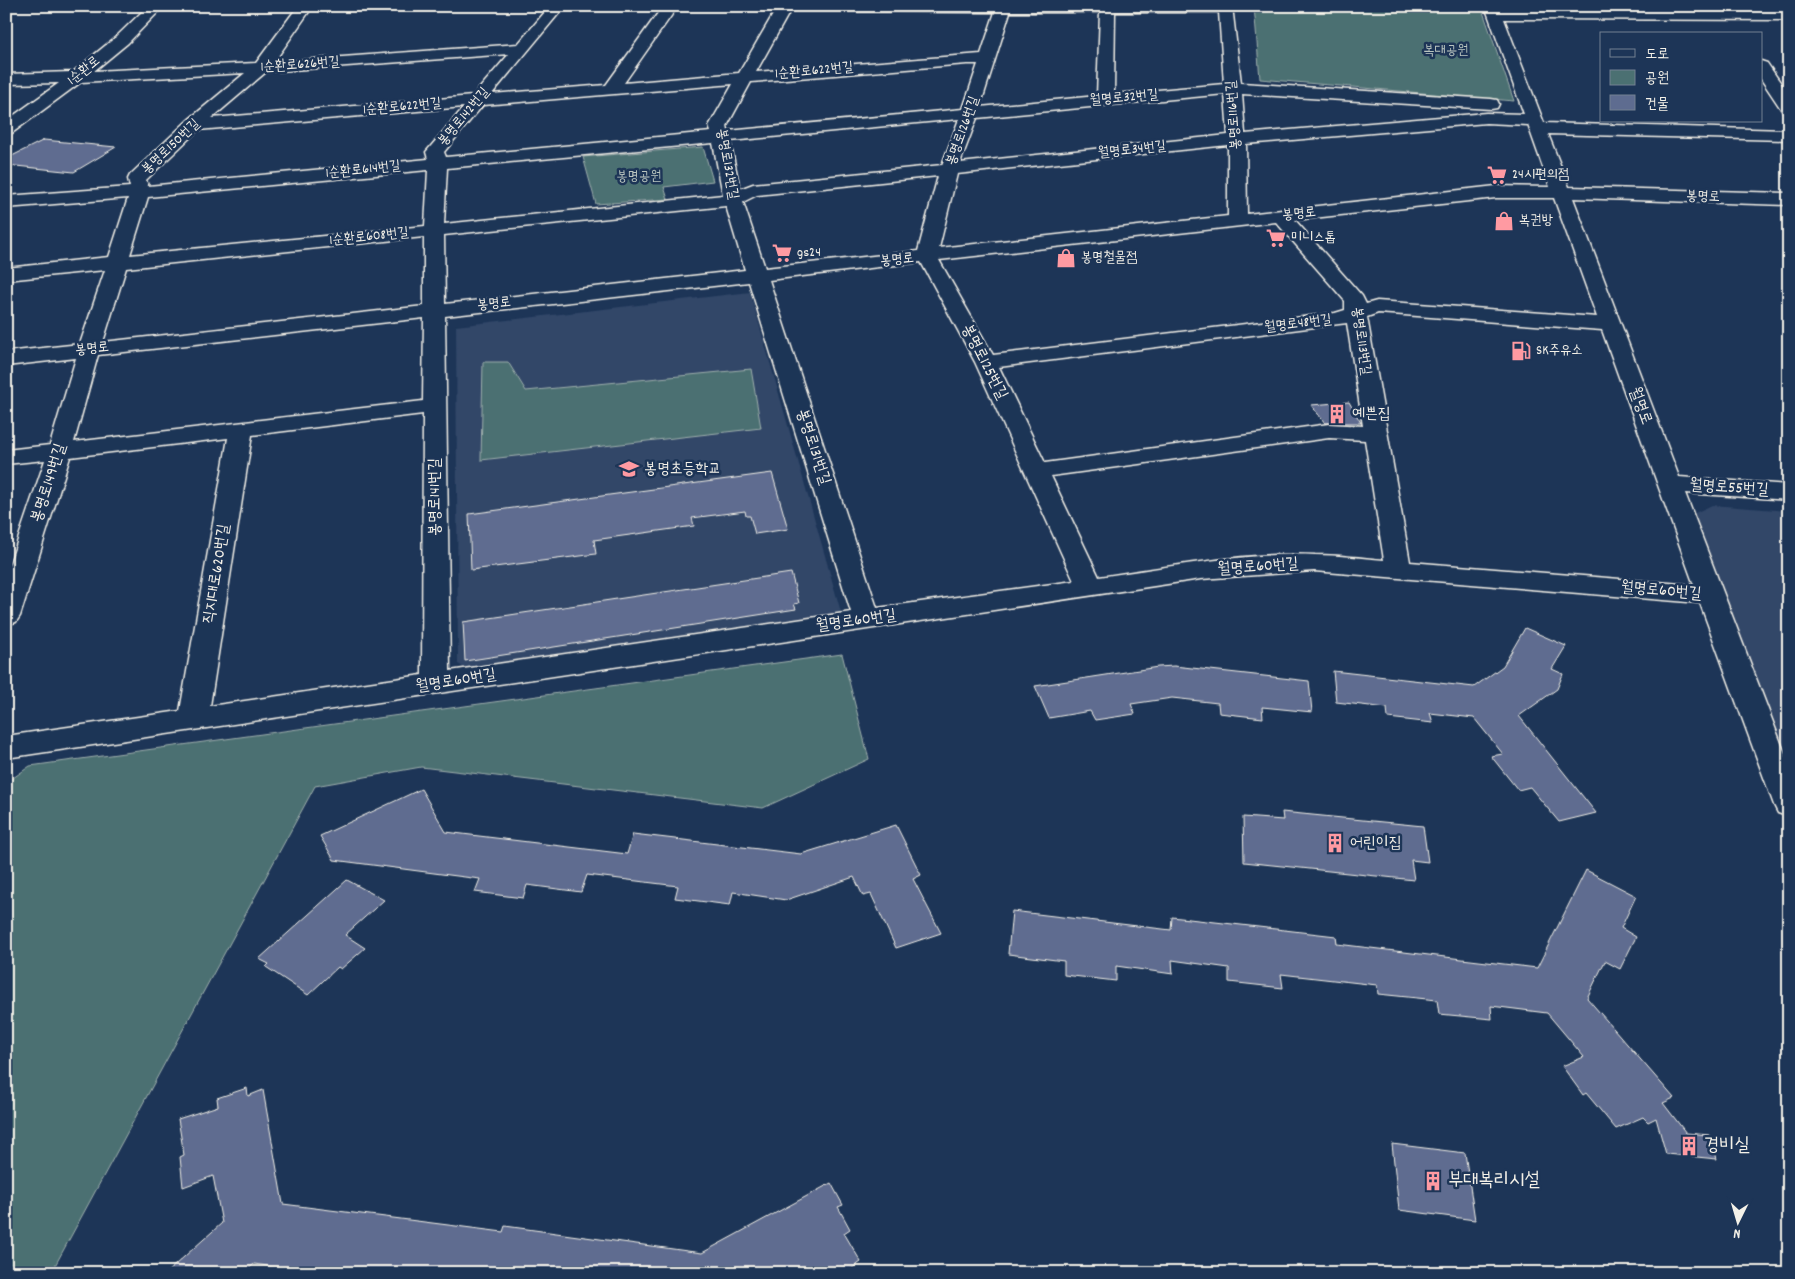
<svg xmlns="http://www.w3.org/2000/svg" width="1795" height="1279" font-family="Dekko,'Poor Story',sans-serif">
	<style>
		.built { fill: #304668 }
		.green { fill: #4b7072; stroke: #a0b0ad }
		.building { fill: #5e6c90; stroke: #f4f1e8 }
		.lines { fill: none; stroke-linecap: round; stroke-linejoin: round }
		.minor-casing { stroke: #f4f1e8; stroke-width: 3 }
		.minor { fill: #1d3557; fill-rule: evenodd }
		.labels { text-anchor: middle; dominant-baseline: central; stroke-width: 5; stroke-linejoin: round; paint-order: stroke }
		.far-park-label { font-size: 14px; fill: #b9c4bf; stroke: #1d3557 }
		.far-street-label { font-size: 14px; fill: #f4f1e8; stroke: #1d3557 }
		.far-poi-label { font-size: 14px; fill: #f4f1e8; stroke: #1d3557; text-anchor: start }
		.street-label { font-size: 16px; fill: #f4f1e8; stroke: #1d3557 }
		.poi-label { font-size: 16px; fill: #f4f1e8; stroke: #1d3557; text-anchor: start }
		.near-poi-label { font-size: 19px; fill: #f4f1e8; stroke: #1d3557; text-anchor: start }
	</style>
	<rect width="100%" height="100%" fill="#1d3557"/>
	<filter id="ink" filterUnits="userSpaceOnUse"><feTurbulence type="fractalNoise" baseFrequency=".02" numOctaves="2"/><feDisplacementMap in="SourceGraphic" scale="10" xChannelSelector="R" yChannelSelector="G"/><feConvolveMatrix kernelMatrix="1 2 1 2 8 2 1 2 1" color-interpolation-filters="sRGB"/></filter>
	<g filter="url(#ink)">
		<path class="built" d="M 750,292 L 841,612 L 470,671 L 458,664 L 456,326 Z
			M 1712,505 L 1789,511 L 1789,784 L 1714,589 L 1695,513 Z"/>
		<path class="green" d="M 1254,6 L 1481,6 L 1514,101 L 1260,79 Z
			M 703,147 L 713,181 L 664,187 L 668,199 L 596,204 L 583,157 Z
			M 483,362 L 508,362 L 526,391 L 751,369 L 761,428 L 481,460 Z
			M 842,654 L 869,759 L 763,808 L 421,767 L 315,786 L 51,1273 L 6,1273 L 6,783 L 30,766 Z"/>
		<path class="building" d="M 44,140 L 116,147 L 74,172 L 6,165 L 6,159 Z
			M 1349,402 L 1361,423 L 1325,423 L 1311,405 Z
			M 772,473 L 788,529 L 755,534 L 750,516 L 746,516 L 745,511 L 692,518 L 694,526 L 594,540 L 596,554 L 471,570 L 469,514 Z
			M 791,573 L 799,603 L 794,604 L 796,609 L 465,661 L 463,622 Z
			M 1525,628 L 1566,646 L 1552,669 L 1563,674 L 1557,689 L 1519,716 L 1596,813 L 1559,822 L 1530,787 L 1518,790 L 1491,756 L 1503,754 L 1474,718 L 1430,713 L 1433,723 L 1388,718 L 1387,708 L 1336,702 L 1333,671 L 1474,687 L 1503,666 Z
			M 1174,666 L 1309,681 L 1312,712 L 1262,707 L 1263,718 L 1219,713 L 1218,703 L 1172,698 L 1131,704 L 1135,714 L 1095,720 L 1090,711 L 1049,718 L 1035,686 L 1158,667 Z
			M 421,789 L 446,832 L 627,854 L 633,834 L 801,854 L 896,825 L 921,875 L 913,879 L 941,933 L 896,948 L 871,894 L 863,896 L 854,877 L 786,900 L 733,892 L 730,905 L 675,898 L 678,886 L 587,875 L 581,892 L 527,885 L 523,898 L 475,892 L 480,879 L 334,860 L 320,836 Z
			M 1282,812 L 1423,826 L 1428,862 L 1411,860 L 1414,880 L 1244,862 L 1243,817 L 1283,820 Z
			M 1586,870 L 1636,896 L 1621,928 L 1636,937 L 1620,969 L 1605,961 L 1587,998 L 1674,1098 L 1663,1103 L 1686,1133 L 1710,1135 L 1717,1159 L 1666,1154 L 1656,1118 L 1648,1122 L 1643,1117 L 1616,1129 L 1586,1093 L 1583,1095 L 1562,1066 L 1584,1057 L 1547,1013 L 1491,1006 L 1492,1019 L 1439,1014 L 1437,1000 L 1378,994 L 1377,985 L 1281,974 L 1283,988 L 1229,982 L 1229,968 L 1172,960 L 1173,974 L 1116,966 L 1116,981 L 1064,975 L 1064,961 L 1008,954 L 1012,911 L 1171,930 L 1172,917 L 1336,936 L 1337,944 L 1537,968 Z
			M 347,880 L 384,900 L 345,935 L 365,948 L 341,969 L 338,967 L 308,995 L 266,967 L 269,964 L 259,959 Z
			M 247,1088 L 248,1096 L 263,1090 L 283,1204 L 503,1232 L 505,1226 L 702,1253 L 831,1183 L 843,1205 L 838,1207 L 850,1229 L 844,1233 L 861,1262 L 845,1273 L 315,1273 L 254,1264 L 244,1273 L 166,1273 L 222,1223 L 213,1176 L 183,1187 L 180,1157 L 184,1155 L 178,1119 L 218,1106 L 217,1098 Z
			M 1392,1144 L 1465,1153 L 1475,1220 L 1399,1210 Z"/>
		<g class="lines">
			<defs>
				<path id="minor" d="M 148,6 L 164,6 L 128,43 L 94,71 L 256,63 L 298,6 L 313,6 L 274,62 L 518,44 L 550,6 L 565,6 L 492,94 L 606,85 L 663,6 L 678,6 L 624,83 L 739,73 L 775,11 L 751,9 L 749,6 L 1232,6 L 1241,83 L 1491,99 L 1497,100 L 1499,104 L 1497,108 L 1491,109 L 1242,94 L 1245,134 L 1486,113 L 1524,114 L 1485,6 L 1500,6 L 1501,9 L 1789,10 L 1789,20 L 1504,19 L 1544,123 L 1789,130 L 1789,140 L 1548,134 L 1569,187 L 1789,193 L 1789,205 L 1573,198 L 1679,477 L 1789,485 L 1789,500 L 1685,493 L 1789,764 L 1789,817 L 1778,813 L 1774,805 L 1700,603 L 1314,571 L 1201,579 L 6,758 L 6,736 L 180,711 L 228,438 L 70,457 L 20,616 L 16,622 L 6,625 L 6,575 L 45,460 L 6,464 L 6,450 L 50,445 L 76,358 L 6,366 L 6,352 L 80,344 L 105,270 L 6,280 L 6,268 L 109,257 L 128,198 L 6,208 L 6,196 L 130,187 L 128,179 L 130,175 L 187,121 L 245,73 L 81,82 L 12,133 L 6,134 L 6,121 L 59,83 L 6,84 L 6,74 L 73,72 L 116,37 ZM 790,11 L 995,12 L 981,54 L 756,72 ZM 1010,12 L 1100,12 L 1097,96 L 980,107 ZM 1115,12 L 1219,12 L 1224,84 L 1114,94 ZM 509,54 L 473,96 L 212,118 L 266,72 ZM 967,64 L 978,64 L 963,109 L 728,131 L 727,126 L 751,82 ZM 733,84 L 709,126 L 711,132 L 446,157 L 444,152 L 483,105 ZM 1225,94 L 1228,135 L 960,163 L 977,118 ZM 464,107 L 426,152 L 428,159 L 148,186 L 146,180 L 198,130 ZM 959,119 L 942,165 L 753,184 L 740,189 L 730,141 ZM 1486,123 L 1528,125 L 1550,187 L 1496,186 L 1247,214 L 1246,144 ZM 713,143 L 723,195 L 444,224 L 447,168 ZM 1228,145 L 1228,216 L 939,248 L 957,174 ZM 428,170 L 425,226 L 130,255 L 148,197 ZM 938,176 L 918,251 L 765,268 L 743,202 L 757,195 ZM 1496,198 L 1554,198 L 1597,317 L 1377,301 L 1366,304 L 1362,296 L 1295,220 ZM 726,206 L 745,270 L 445,304 L 444,235 ZM 1276,222 L 1345,301 L 1345,310 L 1335,313 L 993,355 L 939,260 ZM 424,237 L 424,306 L 103,342 L 126,268 ZM 921,262 L 975,362 L 1074,581 L 877,608 L 769,280 ZM 749,282 L 851,612 L 450,671 L 445,316 ZM 1378,313 L 1602,330 L 1694,585 L 1410,562 L 1367,317 ZM 424,318 L 423,401 L 74,442 L 98,355 ZM 1347,323 L 1363,426 L 1329,424 L 1045,463 L 999,367 ZM 423,414 L 422,675 L 210,706 L 252,435 ZM 1329,438 L 1365,440 L 1384,560 C 1361,558 1338,555 1315,555 C 1244,552 1169,567 1099,577 L 1051,476 Z
					M 1761,61 L 1767,63 L 1789,95 L 1789,113 L 1783,112 L 1761,79 Z"/>
			</defs>
			<use href="#minor" class="minor-casing"/>
			<use href="#minor" class="minor"/>
		</g>
	</g>
	<defs>
		<symbol id="supermarket-bare" viewBox="-9 -9 18 18"><path d="M-6-5.5h2.5l.6 2H6L4.5 2H-2.5L-4.4-4H-6ZM-1.5 3.2a1.3 1.3 0 1 0 .1 0ZM3 3.2a1.3 1.3 0 1 0 .1 0Z" fill="#ff9aa2" stroke="#1d3557" stroke-width="2.5" paint-order="stroke"/></symbol>
		<symbol id="shop-bare" viewBox="-9 -9 18 18"><path d="M-5-2.5h2.3a2.7 3.5 0 0 1 5.4 0H5L5.5 6h-11ZM-1.5-2.5h3a1.5 2.3 0 0 0-3 0Z" fill="#ff9aa2" stroke="#1d3557" stroke-width="2.5" paint-order="stroke"/></symbol>
		<symbol id="fuel-bare" viewBox="-9 -9 18 18"><path d="M-5.5-6h7V0h2V4h1.3V-2.5L3-4.5l.8-.8L6-3V5H2.5V1h-1V6h-7ZM-4.2-4.7v3.2H.2V-4.7Z" fill="#ff9aa2" stroke="#1d3557" stroke-width="2.5" paint-order="stroke"/></symbol>
		<symbol id="building-bare" viewBox="-9 -9 18 18"><path d="M-4-6H4V6H1V3H-1V6H-4ZM-2.5-4.3h1.7v1.8h-1.7ZM.8-4.3h1.7v1.8H.8ZM-2.5-1h1.7V.8h-1.7ZM.8-1h1.7V.8H.8Z" fill="#ff9aa2" stroke="#1d3557" stroke-width="2.5" paint-order="stroke"/></symbol>
		<symbol id="school-bare" viewBox="-9 -9 18 18"><path d="M0-5L7-2L0 1L-7-2ZM-4 1L0 2.5L4 1V4Q0 6-4 4Z" fill="#ff9aa2" stroke="#1d3557" stroke-width="2.5" paint-order="stroke"/></symbol>
	</defs>
	<g fill-rule="evenodd">
		<use href="#supermarket-bare" x="1483" y="161" width="28" height="28"/>
		<use href="#shop-bare" x="1490" y="207" width="28" height="28"/>
		<use href="#supermarket-bare" x="1262" y="224" width="28" height="28"/>
		<use href="#supermarket-bare" x="768" y="239" width="28" height="28"/>
		<use href="#shop-bare" x="1052" y="244" width="28" height="28"/>
		<use href="#fuel-bare" x="1507" y="337" width="28" height="28"/>
		<use href="#building-bare" x="1323" y="400" width="28" height="28"/>
		<use href="#school-bare" x="615" y="455" width="28" height="28"/>
		<use href="#building-bare" x="1321" y="829" width="28" height="28"/>
		<use href="#building-bare" x="1675" y="1132" width="28" height="28"/>
		<use href="#building-bare" x="1419" y="1167" width="28" height="28"/>
	</g>
	<g class="labels">
		<g class="far-park-label">
			<text x="1446" y="51">복대공원</text>
			<text x="639" y="177">봉명공원</text>
		</g>
		<g class="far-street-label">
			<text transform="translate(300 65) rotate(-4)">1순환로626번길</text>
			<text transform="translate(84 71) rotate(-39)">1순환로</text>
			<text transform="translate(814 71) rotate(-5)">1순환로622번길</text>
			<text transform="translate(1124 98) rotate(-5)">월명로32번길</text>
			<text transform="translate(402 107) rotate(-5)">1순환로622번길</text>
			<text transform="translate(1234 115) rotate(-94)">봉명로116번길</text>
			<text transform="translate(464 117) rotate(-50)">봉명로142번길</text>
			<text transform="translate(963 131) rotate(-70)">봉명로126번길</text>
			<text transform="translate(171 147) rotate(-43)">봉명로150번길</text>
			<text transform="translate(1132 150) rotate(-6)">월명로34번길</text>
			<text transform="translate(727 164) rotate(80)">봉명로132번길</text>
			<text transform="translate(363 170) rotate(-6)">1순환로614번길</text>
			<text transform="translate(1703 197) rotate(2)">봉명로</text>
			<text transform="translate(1299 214) rotate(-6)">봉명로</text>
			<text transform="translate(369 237) rotate(-6)">1순환로608번길</text>
			<text transform="translate(897 260) rotate(-6)">봉명로</text>
			<text transform="translate(494 304) rotate(-6)">봉명로</text>
			<text transform="translate(1298 324) rotate(-7)">월명로48번길</text>
			<text transform="translate(1361 341) rotate(82)">봉명로113번길</text>
			<text transform="translate(92 349) rotate(-6)">봉명로</text>
		</g>
		<g class="far-poi-label">
			<text x="1512" y="175">24시편의점</text>
			<text x="1519" y="221">복권방</text>
			<text x="1291" y="238">미니스톱</text>
			<text x="797" y="253">gs24</text>
			<text x="1081" y="258">봉명철물점</text>
			<text x="1536" y="351">SK주유소</text>
		</g>
		<g class="street-label">
			<text transform="translate(984 362) rotate(63)">봉명로125번길</text>
			<text transform="translate(1640 406) rotate(70)">월명로</text>
			<text transform="translate(813 447) rotate(72)">봉명로131번길</text>
			<text transform="translate(49 483) rotate(-72)">봉명로149번길</text>
			<text transform="translate(1729 488) rotate(4)">월명로55번길</text>
			<text transform="translate(435 497) rotate(-90)">봉명로141번길</text>
			<text transform="translate(1258 567) rotate(-4)">월명로60번길</text>
			<text transform="translate(217 574) rotate(-81)">직지대로620번길</text>
			<text transform="translate(1661 591) rotate(5)">월명로60번길</text>
			<text transform="translate(856 621) rotate(-8)">월명로60번길</text>
			<text transform="translate(456 681) rotate(-9)">월명로60번길</text>
		</g>
		<g class="poi-label">
			<text x="1352" y="414">예쁜집</text>
			<text x="644" y="469">봉명초등학교</text>
			<text x="1350" y="843">어린이집</text>
		</g>
		<g class="near-poi-label">
			<text x="1704" y="1146">경비실</text>
			<text x="1448" y="1181">부대복리시설</text>
		</g>
	</g>
	<rect width="1795" height="1279" fill="none" stroke="#1d3557" stroke-width="25"/>
	<rect x="12" y="12" width="1770" height="1254" fill="none" stroke="#f4f1e8" stroke-width="2" filter="url(#ink)"/>
	<rect x="1600" y="32" width="162" height="90" fill="#1d3557" stroke="#738091"/>
	<rect x="1610" y="49" width="25" height="8" fill="#1d3557" stroke="#738091"/>
	<text x="1645" y="58" font-size="15" fill="#f4f1e8">도로</text>
	<rect x="1610" y="70" width="25" height="15" fill="#4b7072" stroke="#738091"/>
	<text x="1645" y="82" font-size="15" fill="#f4f1e8">공원</text>
	<rect x="1610" y="95" width="25" height="15" fill="#5e6c90" stroke="#738091"/>
	<text x="1645" y="108" font-size="15" fill="#f4f1e8">건물</text>
	<g transform="translate(1738 1222) rotate(185)" stroke="#1d3557" stroke-width="4" paint-order="stroke">
	<path d="M0-4L9 19L0 12L-9 19Z" fill="#f4f1e8"/>
	<text y="-8" font-size="14" font-weight="bold" text-anchor="middle" fill="#f4f1e8">N</text>
	</g>
</svg>
